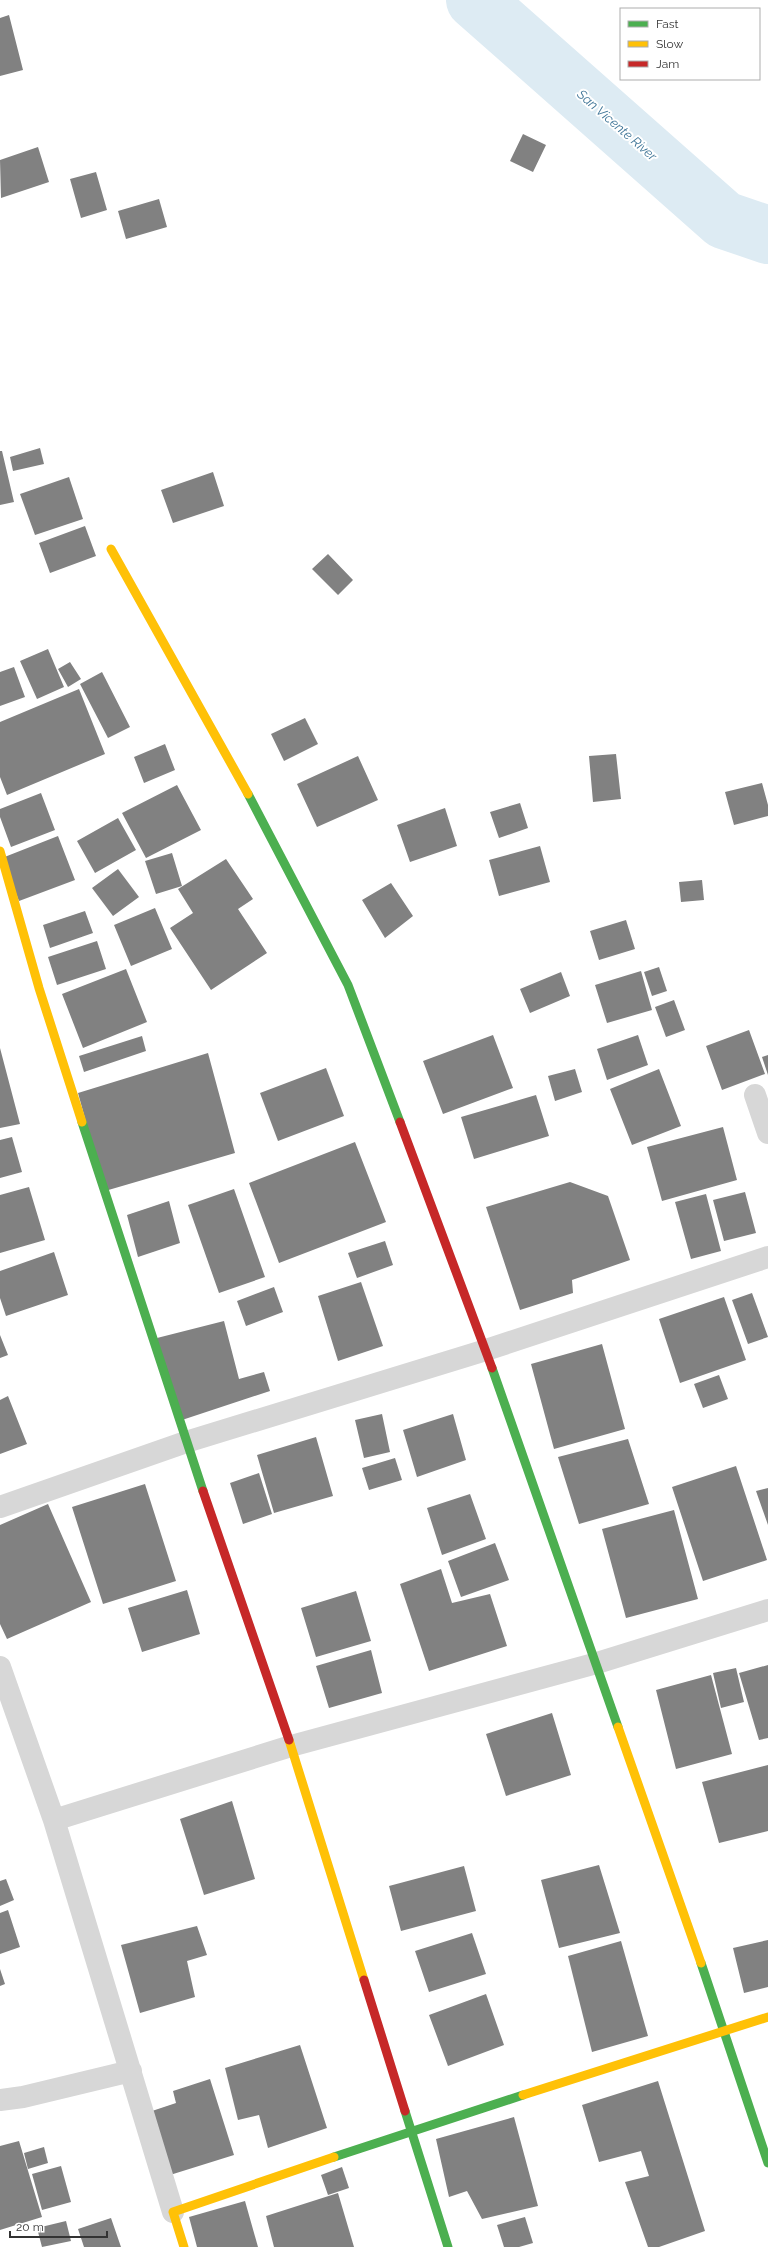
<svg xmlns="http://www.w3.org/2000/svg" width="768" height="2247" font-family="Raleway,sans-serif">
	<style>
		.lines { fill: none; stroke-linecap: round; stroke-linejoin: round }
		.river { stroke: #ddebf3; stroke-width: 58 }
		.building { fill: #818181 }
		.street { stroke: #d7d7d7; stroke-width: 22 }
		.fast { stroke: #4caf50; stroke-width: 9 }
		.slow { stroke: #ffc107; stroke-width: 9 }
		.jam { stroke: #c62828; stroke-width: 9 }
		.labels { text-anchor: middle; dominant-baseline: central; stroke-width: 4; stroke-linejoin: round; paint-order: stroke }
		.water-label { font-size: 13px; font-style: italic; fill: #3f7597; stroke: #fff }
	</style>
	<rect width="100%" height="100%" fill="#fff"/>
	<g class="lines">
		<path class="river" d="M 475,0 L 724,220 L 768,235"/>
	</g>
	<path class="building" d="M 9,15 L 23,70 L 0,76 L 0,18 Z
		M 523,134 L 546,145 L 533,172 L 510,161 Z
		M 38,147 L 49,182 L 1,198 L 0,160 Z
		M 96,172 L 107,210 L 81,218 L 70,179 Z
		M 159,199 L 167,227 L 126,239 L 118,211 Z
		M 40,448 L 44,464 L 13,471 L 10,457 Z
		M 0,451 L 2,451 L 14,502 L 0,505 Z
		M 213,472 L 224,506 L 173,523 L 161,490 Z
		M 69,477 L 83,519 L 35,535 L 20,494 Z
		M 85,526 L 96,556 L 50,573 L 39,543 Z
		M 328,554 L 353,580 L 338,595 L 312,569 Z
		M 48,649 L 64,687 L 37,699 L 20,661 Z
		M 70,662 L 81,679 L 68,687 L 58,669 Z
		M 14,667 L 25,697 L 0,706 L 0,672 Z
		M 102,672 L 130,727 L 108,738 L 80,684 Z
		M 79,689 L 105,754 L 7,795 L 0,777 L 0,722 Z
		M 305,718 L 318,744 L 284,761 L 271,734 Z
		M 165,744 L 175,770 L 144,783 L 134,757 Z
		M 616,754 L 621,799 L 593,802 L 589,756 Z
		M 358,756 L 378,800 L 317,827 L 297,784 Z
		M 762,783 L 768,805 L 768,816 L 734,825 L 725,792 Z
		M 177,785 L 201,830 L 146,858 L 122,813 Z
		M 41,793 L 55,830 L 11,847 L 0,817 L 0,809 Z
		M 520,803 L 528,828 L 499,838 L 490,812 Z
		M 445,808 L 457,846 L 410,862 L 397,825 Z
		M 118,818 L 136,850 L 95,873 L 77,841 Z
		M 58,836 L 75,880 L 19,901 L 2,858 Z
		M 540,846 L 550,882 L 499,896 L 489,860 Z
		M 172,853 L 182,886 L 156,894 L 145,861 Z
		M 226,859 L 253,899 L 238,909 L 267,953 L 211,990 L 170,928 L 193,913 L 178,889 Z
		M 118,869 L 139,897 L 113,916 L 92,888 Z
		M 702,880 L 704,900 L 681,902 L 679,882 Z
		M 391,883 L 413,916 L 385,938 L 362,900 Z
		M 155,908 L 172,949 L 131,966 L 114,925 Z
		M 85,911 L 93,933 L 50,948 L 43,925 Z
		M 626,920 L 635,949 L 599,960 L 590,931 Z
		M 97,941 L 106,969 L 57,985 L 48,957 Z
		M 659,967 L 667,991 L 652,996 L 644,972 Z
		M 126,969 L 147,1022 L 83,1048 L 62,994 Z
		M 641,971 L 652,1010 L 607,1023 L 595,985 Z
		M 561,972 L 570,996 L 530,1013 L 520,989 Z
		M 674,1000 L 685,1030 L 666,1037 L 655,1007 Z
		M 749,1030 L 765,1074 L 722,1090 L 706,1046 Z
		M 493,1035 L 513,1088 L 443,1114 L 423,1061 Z
		M 638,1035 L 648,1065 L 607,1080 L 597,1049 Z
		M 142,1036 L 146,1051 L 84,1072 L 79,1056 Z
		M 0,1048 L 20,1124 L 0,1128 Z
		M 208,1053 L 235,1153 L 105,1191 L 78,1093 Z
		M 768,1055 L 768,1075 L 762,1057 Z
		M 326,1068 L 344,1116 L 278,1141 L 260,1093 Z
		M 575,1069 L 582,1092 L 555,1101 L 548,1076 Z
		M 659,1069 L 681,1126 L 632,1145 L 610,1089 Z
		M 536,1095 L 549,1136 L 474,1159 L 461,1117 Z
		M 723,1127 L 737,1180 L 662,1201 L 647,1147 Z
		M 12,1137 L 22,1172 L 0,1178 L 0,1140 Z
		M 355,1142 L 386,1222 L 279,1263 L 249,1183 Z
		M 570,1182 L 608,1196 L 630,1260 L 572,1280 L 573,1293 L 520,1310 L 486,1207 Z
		M 29,1187 L 45,1240 L 0,1253 L 0,1195 Z
		M 234,1189 L 265,1277 L 219,1293 L 188,1205 Z
		M 745,1192 L 756,1233 L 724,1241 L 713,1200 Z
		M 706,1194 L 721,1251 L 691,1259 L 675,1202 Z
		M 169,1201 L 180,1243 L 138,1257 L 127,1215 Z
		M 385,1241 L 393,1265 L 357,1278 L 348,1253 Z
		M 54,1252 L 68,1295 L 6,1316 L 0,1298 L 0,1271 Z
		M 361,1282 L 383,1346 L 338,1361 L 318,1296 Z
		M 274,1287 L 283,1312 L 246,1326 L 237,1301 Z
		M 752,1293 L 768,1337 L 748,1344 L 732,1300 Z
		M 724,1297 L 746,1360 L 680,1383 L 659,1319 Z
		M 224,1321 L 239,1379 L 264,1372 L 270,1391 L 182,1420 L 157,1338 Z
		M 0,1335 L 8,1355 L 0,1358 Z
		M 602,1344 L 625,1429 L 554,1449 L 531,1364 Z
		M 719,1375 L 728,1399 L 703,1408 L 694,1384 Z
		M 8,1396 L 27,1444 L 0,1454 L 0,1400 Z
		M 382,1414 L 390,1452 L 364,1458 L 355,1420 Z
		M 453,1414 L 466,1460 L 417,1477 L 403,1430 Z
		M 316,1437 L 333,1496 L 274,1513 L 257,1455 Z
		M 628,1439 L 649,1504 L 579,1524 L 558,1457 Z
		M 395,1458 L 402,1480 L 369,1490 L 362,1468 Z
		M 736,1466 L 767,1560 L 703,1581 L 672,1487 Z
		M 259,1473 L 272,1514 L 243,1524 L 230,1483 Z
		M 145,1484 L 176,1581 L 103,1604 L 72,1507 Z
		M 768,1488 L 768,1525 L 756,1491 Z
		M 470,1494 L 486,1539 L 442,1555 L 427,1508 Z
		M 48,1504 L 91,1602 L 7,1639 L 0,1624 L 0,1525 Z
		M 674,1510 L 698,1599 L 626,1618 L 602,1529 Z
		M 495,1543 L 509,1580 L 461,1597 L 448,1561 Z
		M 441,1569 L 452,1603 L 490,1594 L 507,1646 L 429,1671 L 400,1584 Z
		M 187,1590 L 200,1634 L 142,1652 L 128,1608 Z
		M 356,1591 L 371,1641 L 316,1657 L 301,1608 Z
		M 371,1650 L 382,1693 L 329,1708 L 316,1666 Z
		M 768,1665 L 768,1738 L 759,1740 L 739,1673 Z
		M 736,1668 L 744,1702 L 721,1708 L 713,1673 Z
		M 711,1675 L 732,1754 L 676,1769 L 656,1690 Z
		M 552,1713 L 571,1775 L 506,1796 L 486,1734 Z
		M 768,1765 L 768,1831 L 719,1843 L 702,1782 Z
		M 232,1801 L 255,1879 L 204,1895 L 180,1819 Z
		M 599,1865 L 620,1933 L 559,1948 L 541,1880 Z
		M 464,1866 L 476,1911 L 401,1931 L 389,1886 Z
		M 6,1879 L 14,1900 L 0,1906 L 0,1881 Z
		M 8,1910 L 20,1947 L 0,1954 L 0,1913 Z
		M 197,1926 L 207,1955 L 187,1961 L 195,1997 L 140,2013 L 121,1945 Z
		M 472,1933 L 486,1974 L 429,1992 L 415,1951 Z
		M 768,1940 L 768,1987 L 744,1993 L 733,1948 Z
		M 621,1941 L 648,2036 L 592,2052 L 568,1956 Z
		M 0,1969 L 5,1984 L 0,1986 Z
		M 486,1994 L 504,2045 L 448,2066 L 429,2015 Z
		M 300,2045 L 327,2128 L 268,2148 L 259,2115 L 238,2120 L 225,2068 Z
		M 210,2079 L 234,2155 L 170,2175 L 149,2112 L 176,2103 L 173,2091 Z
		M 658,2081 L 705,2231 L 659,2247 L 648,2247 L 625,2182 L 649,2176 L 641,2151 L 599,2162 L 582,2105 Z
		M 514,2117 L 538,2206 L 482,2219 L 467,2191 L 449,2197 L 436,2139 Z
		M 19,2141 L 42,2217 L 0,2230 L 0,2146 Z
		M 44,2147 L 48,2163 L 28,2169 L 24,2153 Z
		M 61,2166 L 71,2202 L 42,2210 L 32,2174 Z
		M 342,2167 L 349,2188 L 328,2195 L 321,2175 Z
		M 338,2193 L 354,2247 L 274,2247 L 266,2216 Z
		M 245,2201 L 258,2247 L 197,2247 L 189,2217 Z
		M 525,2217 L 533,2243 L 519,2247 L 504,2247 L 497,2225 Z
		M 111,2218 L 121,2247 L 84,2247 L 78,2229 Z
		M 66,2221 L 71,2241 L 42,2247 L 37,2228 Z"/>
	<g class="lines">
		<path class="street" d="M 755,1095 L 768,1133
			M 0,1507 L 186,1442 L 486,1350 L 768,1257
			M 0,1667 L 54,1820 L 173,2212
			M 54,1820 L 291,1746 L 597,1663 L 768,1610
			M 0,2100 L 23,2097 L 131,2071"/>
		<path class="fast" d="M 248,794 L 348,985 L 400,1122
			M 82,1122 L 203,1491
			M 492,1368 L 618,1727
			M 701,1963 L 768,2163
			M 405,2111 L 448,2247
			M 334,2157 L 523,2095"/>
		<path class="slow" d="M 111,549 L 248,794
			M 0,851 L 39,988 L 82,1122
			M 618,1727 L 701,1963
			M 289,1740 L 364,1980
			M 523,2095 L 768,2017
			M 184,2247 L 173,2212 L 334,2157"/>
		<path class="jam" d="M 400,1122 L 492,1368
			M 203,1491 L 289,1740
			M 364,1980 L 405,2111"/>
	</g>
	<g class="labels">
		<g class="water-label">
			<text transform="translate(617 125) rotate(41)">San Vicente River</text>
		</g>
	</g>
	<rect x="620" y="8" width="140" height="72" fill="#ffffff" stroke="#adadad"/>
	<rect x="628" y="21" width="20" height="6" fill="#4caf50" stroke="#adadad"/>
	<text x="656" y="28" font-size="12" fill="#333333">Fast</text>
	<rect x="628" y="41" width="20" height="6" fill="#ffc107" stroke="#adadad"/>
	<text x="656" y="48" font-size="12" fill="#333333">Slow</text>
	<rect x="628" y="61" width="20" height="6" fill="#c62828" stroke="#adadad"/>
	<text x="656" y="68" font-size="12" fill="#333333">Jam</text>
	<path d="M10 2231v6h97v-6" fill="none" stroke="#333333" stroke-width="2"/>
	<text x="16" y="2231" font-size="12" fill="#333333" stroke="#ffffff" stroke-width="3" paint-order="stroke">20 m</text>
</svg>
